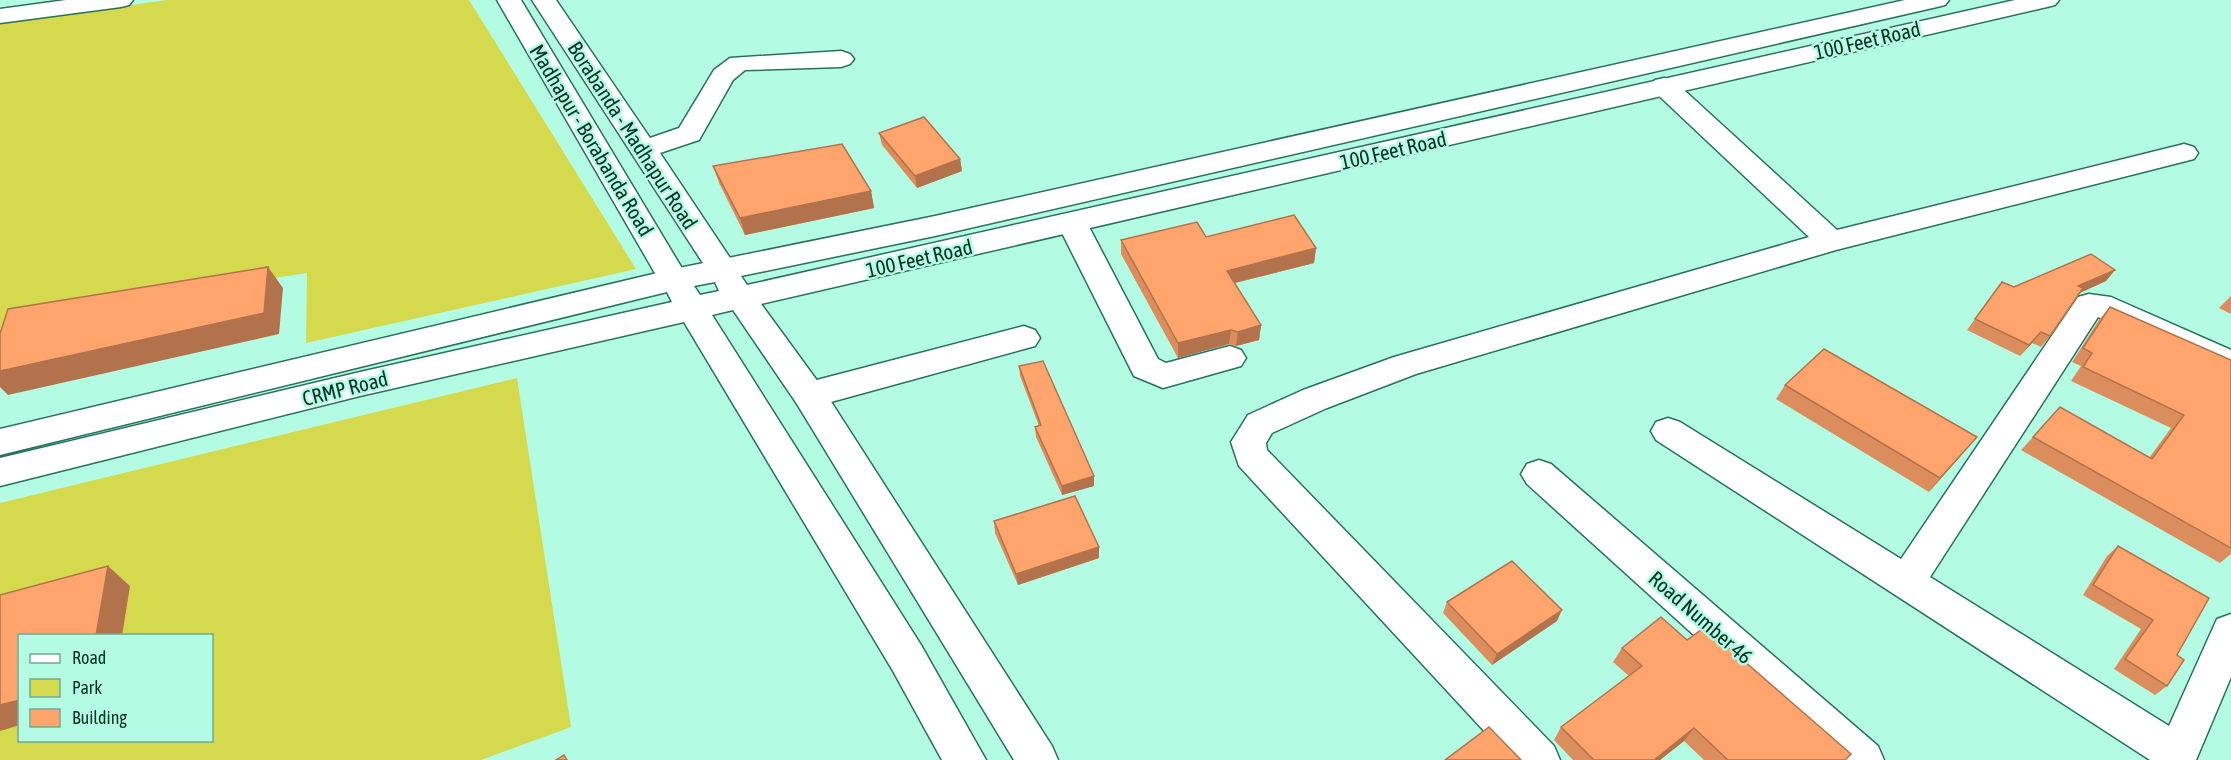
<svg xmlns="http://www.w3.org/2000/svg" width="2231" height="760" font-family="'Asap Condensed',sans-serif">
	<style>
		.green { fill: #d4d94d; fill-rule: evenodd }
		.lines { fill: none; stroke-linecap: round; stroke-linejoin: round }
		.minor-casing { stroke: #28715c; stroke-width: 3 }
		.major-casing { stroke: #28715c; stroke-width: 3 }
		.minor { fill: #fff; fill-rule: evenodd }
		.major { fill: #fff; fill-rule: evenodd }
		.wall { fill: #db8d5d }
		.shaded-wall { fill: #b2734c }
		.building { fill: #ffa46c; stroke: #b2734c; stroke-width: 1.5 }
		.labels { text-anchor: middle; dominant-baseline: central; stroke-width: 5; stroke-linejoin: round; paint-order: stroke }
		.street-label { font-size: 21px; fill: #073126; stroke: #b3fce3 }
	</style>
	<rect width="100%" height="100%" fill="#b3fce3"/>
	<path class="green" d="M 167,0 L 469,0 L 636,269 L 306,343 L 307,273 L 7,319 L 0,341 L 0,23 Z
		M 517,378 L 571,727 L 481,760 L 0,760 L 0,503 ZM 20,636 L 212,636 L 212,740 L 20,740 Z"/>
	<g class="lines">
		<defs>
			<path id="minor" d="M 66,0 L 133,0 L 129,5 L 121,7 L 0,23 L 0,9 Z
				M 497,0 L 521,0 L 689,280 L 685,287 L 674,291 L 663,287 Z
				M 532,0 L 556,0 L 650,138 L 679,128 L 714,70 L 730,58 L 841,51 L 850,54 L 854,59 L 850,64 L 841,67 L 745,70 L 733,80 L 699,140 L 660,153 L 738,270 L 734,277 L 723,280 L 712,277 Z
				M 1664,78 L 1673,80 L 1837,230 L 2184,144 L 2194,147 L 2198,153 L 2194,159 L 1836,250 L 1416,374 L 1327,408 L 1272,433 L 1266,443 L 1267,450 L 1554,746 L 1560,760 L 1511,760 L 1239,466 L 1231,442 L 1248,415 L 1303,390 L 1394,357 L 1809,237 L 1655,92 L 1651,86 L 1655,80 Z
				M 1072,213 L 1082,216 L 1087,223 L 1158,359 L 1166,363 L 1230,346 L 1241,350 L 1246,358 L 1241,366 L 1163,388 L 1134,376 L 1057,223 L 1062,216 Z
				M 2089,294 L 2111,297 L 2231,350 L 2231,376 L 2098,317 L 1930,577 L 2169,726 L 2217,619 L 2231,614 L 2231,677 L 2196,760 L 2150,760 L 1656,440 L 1651,431 L 1656,422 L 1668,418 L 1680,422 L 1901,559 L 2078,297 Z
				M 1024,326 L 1035,330 L 1040,338 L 1035,346 L 809,408 L 797,404 L 792,395 L 797,386 L 809,382 Z
				M 1539,460 L 1551,464 L 1878,746 L 1884,760 L 1832,760 L 1527,484 L 1521,474 L 1527,464 Z"/>
			<path id="major" d="M 1905,0 L 1949,0 L 1945,5 L 1937,7 L 935,236 L 741,276 L 747,285 L 2015,0 L 2059,0 L 2055,5 L 2047,7 L 761,304 L 821,386 L 1052,746 L 1058,760 L 1014,760 L 797,404 L 733,310 L 712,315 L 921,645 L 986,760 L 942,760 L 893,671 L 684,322 L 360,396 L 0,486 L 0,458 L 360,372 L 672,302 L 667,292 L 0,455 L 0,429 L 674,269 L 935,216 ZM 715,282 L 719,291 L 700,295 L 694,286 Z"/>
		</defs>
		<use href="#minor" class="minor-casing"/>
		<use href="#major" class="major-casing"/>
		<use href="#minor" class="minor"/>
		<use href="#major" class="major"/>
	</g>
	<path class="wall" d="M 879,133 L 960,159 L 962,171 L 917,188 L 882,145 Z
		M 713,166 L 871,191 L 874,208 L 745,235 L 719,183 Z
		M 1206,237 L 1316,248 L 1314,263 L 1235,283 L 1261,325 L 1259,340 L 1236,346 L 1229,344 L 1178,358 L 1121,254 L 1121,240 Z
		M 2115,270 L 2106,281 L 2079,293 L 2050,336 L 2041,347 L 2032,343 L 2020,356 L 1967,330 L 1975,319 L 2014,287 Z
		M 2231,296 L 2231,314 L 2219,308 Z
		M 2110,307 L 2231,360 L 2231,554 L 2220,563 L 2021,450 L 2033,437 L 2149,458 L 2171,428 L 2071,381 L 2081,366 L 2072,362 L 2099,320 Z
		M 1019,366 L 1094,486 L 1062,495 L 1036,437 L 1035,427 L 1039,426 L 1020,376 Z
		M 1785,385 L 1977,437 L 1929,492 L 1776,399 Z
		M 994,521 L 1099,558 L 1018,585 L 995,533 Z
		M 2118,546 L 2177,655 L 2167,686 L 2155,695 L 2114,669 L 2141,629 L 2083,595 L 2107,556 Z
		M 1447,602 L 1557,621 L 1492,665 L 1443,613 Z
		M 1687,640 L 1845,760 L 1704,760 L 1684,741 L 1660,760 L 1573,760 L 1554,740 L 1561,727 L 1629,676 L 1613,662 L 1622,648 Z"/>
	<path class="shaded-wall" d="M 960,159 L 962,171 L 917,188 L 915,176 Z
		M 871,191 L 874,208 L 745,235 L 740,218 Z
		M 1316,248 L 1314,263 L 1226,285 L 1227,271 Z
		M 268,267 L 283,288 L 279,334 L 8,395 L 0,387 L 0,371 Z
		M 2115,270 L 2106,281 L 2069,298 L 2078,286 Z
		M 1261,325 L 1259,340 L 1236,346 L 1238,332 Z
		M 1231,330 L 1229,344 L 1178,358 L 1178,343 Z
		M 2041,332 L 2032,343 L 2020,356 L 2029,345 Z
		M 1977,437 L 1965,451 L 1929,492 L 1940,478 Z
		M 1094,476 L 1094,486 L 1062,495 L 1062,486 Z
		M 1099,547 L 1099,558 L 1018,585 L 1016,574 Z
		M 108,566 L 130,586 L 122,636 L 96,636 Z
		M 1562,610 L 1557,621 L 1492,665 L 1497,654 Z
		M 20,700 L 20,725 L 0,731 L 0,705 Z
		M 1694,728 L 1684,741 L 1660,760 L 1654,760 Z"/>
	<path class="building" d="M 924,117 L 960,159 L 915,176 L 879,133 Z
		M 842,144 L 871,191 L 740,218 L 713,166 Z
		M 1294,215 L 1316,248 L 1227,271 L 1261,325 L 1238,332 L 1231,330 L 1178,343 L 1121,240 L 1197,222 L 1206,237 Z
		M 2091,254 L 2115,270 L 2078,286 L 2083,288 L 2050,336 L 2041,332 L 2029,345 L 1975,319 L 2002,282 L 2014,287 Z
		M 268,267 L 264,313 L 0,371 L 0,334 L 8,309 Z
		M 2110,307 L 2231,360 L 2231,548 L 2033,437 L 2060,407 L 2152,459 L 2184,415 L 2083,367 L 2092,353 L 2083,348 Z
		M 1824,349 L 1977,437 L 1940,478 L 1785,385 Z
		M 1043,361 L 1094,476 L 1062,486 L 1035,427 L 1041,425 L 1019,366 Z
		M 1075,496 L 1099,547 L 1016,574 L 994,521 Z
		M 2118,546 L 2209,598 L 2177,655 L 2184,660 L 2167,686 L 2125,659 L 2153,620 L 2093,585 Z
		M 1512,561 L 1562,610 L 1497,654 L 1447,602 Z
		M 108,566 L 96,636 L 20,636 L 20,700 L 0,705 L 0,595 Z
		M 1661,617 L 1687,640 L 1705,627 L 1851,754 L 1845,760 L 1728,760 L 1694,728 L 1654,760 L 1594,760 L 1561,727 L 1642,666 L 1622,648 Z
		M 1489,727 L 1521,760 L 1445,760 Z
		M 564,755 L 567,760 L 556,760 Z"/>
	<g class="labels">
		<g class="street-label">
			<text transform="translate(1867 40) rotate(-13)">100 Feet Road</text>
			<text transform="translate(633 135) rotate(57)">Borabanda - Madhapur Road</text>
			<text transform="translate(592 140) rotate(59)">Madhapur - Borabanda Road</text>
			<text transform="translate(1393 150) rotate(-13)">100 Feet Road</text>
			<text transform="translate(919 258) rotate(-13)">100 Feet Road</text>
			<text transform="translate(345 388) rotate(-14)">CRMP Road</text>
			<text transform="translate(1701 617) rotate(41)">Road Number 46</text>
		</g>
	</g>
	<rect x="18" y="634" width="195" height="108" fill="#b3fce3" stroke="#6eab97" stroke-width="1.5"/>
	<rect x="30" y="654" width="30" height="9" fill="#ffffff" stroke="#6eab97" stroke-width="1.5"/>
	<text x="72" y="664" font-size="18" fill="#073126">Road</text>
	<rect x="30" y="679" width="30" height="18" fill="#d4d94d" stroke="#6eab97" stroke-width="1.5"/>
	<text x="72" y="694" font-size="18" fill="#073126">Park</text>
	<rect x="30" y="709" width="30" height="18" fill="#ffa46c" stroke="#6eab97" stroke-width="1.5"/>
	<text x="72" y="724" font-size="18" fill="#073126">Building</text>
</svg>
